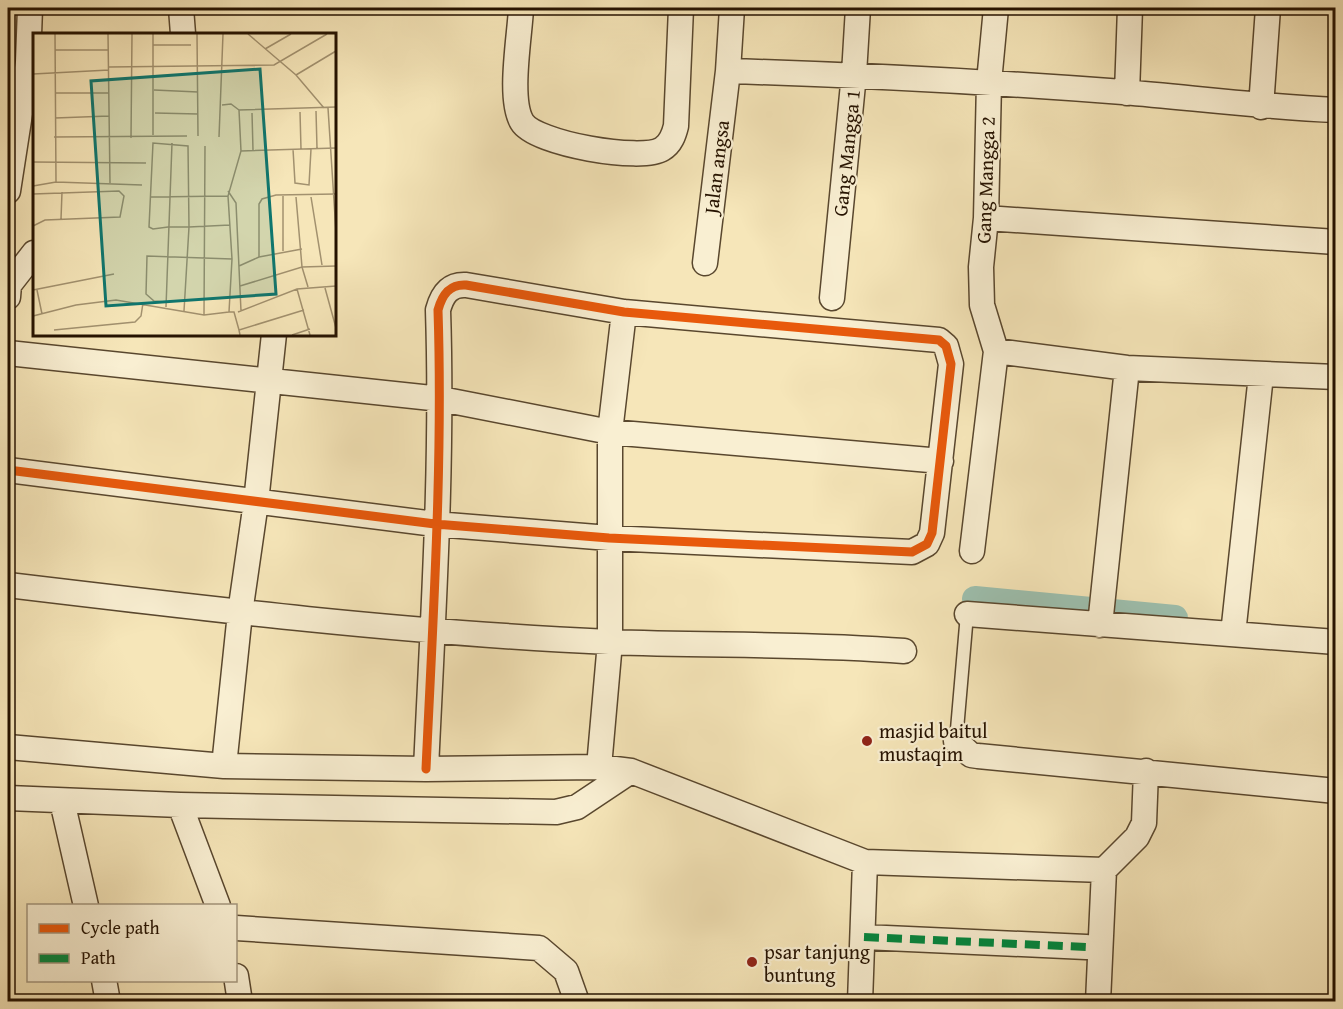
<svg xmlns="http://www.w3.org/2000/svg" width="1343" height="1009" font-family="'Gentium Book Plus',serif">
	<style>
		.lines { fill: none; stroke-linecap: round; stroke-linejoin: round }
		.canal { stroke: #9dc0af; stroke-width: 26 }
		.service-casing { stroke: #59472e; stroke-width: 15 }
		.minor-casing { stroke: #59472e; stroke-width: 27 }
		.service { stroke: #f9efd2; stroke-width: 12 }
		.minor { stroke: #f9efd2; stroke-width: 24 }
		.quiet { stroke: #00873e; stroke-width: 8; stroke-dasharray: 15 8; stroke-linecap: butt }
		.cycleway-casing { stroke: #f9efd2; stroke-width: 13 }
		.cycleway { stroke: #e8590c; stroke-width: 9 }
		.poi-dot { fill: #8f2418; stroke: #f9efd2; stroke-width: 2 }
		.labels { text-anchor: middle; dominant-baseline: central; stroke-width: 4.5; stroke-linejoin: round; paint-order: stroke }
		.street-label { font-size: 20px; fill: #251200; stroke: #f9efd2 }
		.poi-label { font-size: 20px; fill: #251200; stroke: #f9efd2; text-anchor: start }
		.inset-road { fill: none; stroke: #a2916f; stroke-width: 1.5 }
		.view { fill: #0f766e; fill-opacity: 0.15; stroke: #0f766e; stroke-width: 3 }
		.inset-edge { fill: none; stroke: #251200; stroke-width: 3 }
	</style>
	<rect width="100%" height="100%" fill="#f6e6b9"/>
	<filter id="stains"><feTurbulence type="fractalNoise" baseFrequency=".00333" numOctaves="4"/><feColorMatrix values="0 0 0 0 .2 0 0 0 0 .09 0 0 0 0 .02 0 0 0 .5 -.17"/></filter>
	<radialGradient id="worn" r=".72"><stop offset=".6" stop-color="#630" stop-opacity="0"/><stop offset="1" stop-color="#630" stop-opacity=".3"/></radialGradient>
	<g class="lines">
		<path class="canal" d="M 975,599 L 1175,618"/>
		<defs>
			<path id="service" d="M 956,741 L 967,614"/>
			<path id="minor" d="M 181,8 L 183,34
				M 521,8 C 520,35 508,99 522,122 C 535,144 642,162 662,149 C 671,144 674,134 676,126 L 681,8
				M 728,71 C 860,75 991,82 1123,92 C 1194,98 1264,107 1336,110
				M 1127,93 L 1130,8
				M 1261,107 L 1268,8
				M 8,191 L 28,62 L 30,8
				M 986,218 L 1336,242
				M 705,263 L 728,71 L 732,8
				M 8,297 L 9,285 L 34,253
				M 832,298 L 854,74 L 858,8
				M 996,351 L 1127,368 L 1336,377
				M 8,353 L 441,399 L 610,432 L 941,461
				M 8,470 L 435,524 L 609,538 L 912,552 L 927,544 L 932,533 L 951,364 L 946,346 L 939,340 L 624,312 L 466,285 C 449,284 442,295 438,310 C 443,463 433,616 426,769
				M 972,551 L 996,351 L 982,305 L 981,267 L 986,218 L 989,82 L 996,8
				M 8,585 C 208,609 408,633 609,642 C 708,646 806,643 904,651
				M 967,614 L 1336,642
				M 1100,625 L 1127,368
				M 1233,634 L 1261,375
				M 956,741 L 971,755 L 978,756 L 1336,791
				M 8,747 L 224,766 L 426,769 L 599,767 L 631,771 L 865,862 L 1104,870 L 1098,1002
				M 224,766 L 240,613 L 256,502 L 274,334
				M 599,767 L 610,642 L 610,432 L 624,312
				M 8,798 L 180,805 L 556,812 L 577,807 L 631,771
				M 62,801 L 86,906
				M 180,805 L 218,906
				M 1104,870 L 1137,837 L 1144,823 L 1146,771
				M 236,928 L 539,948 L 566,971 L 577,1002
				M 864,937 L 1086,947
				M 236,976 L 240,1002
				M 104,980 L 108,1002
				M 860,1002 L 865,862"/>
		</defs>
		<use href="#service" class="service-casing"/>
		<use href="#minor" class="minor-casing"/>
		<use href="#service" class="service"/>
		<use href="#minor" class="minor"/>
		<path class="quiet" d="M 864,937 L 1086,947"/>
		<defs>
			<path id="cycleway" d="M 8,470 L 435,524 L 609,538 L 912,552 L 927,544 L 932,533 L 951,364 L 946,346 L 939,340 L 624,312 L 466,285 C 449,284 442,295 438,310 C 443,463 433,616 426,769"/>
		</defs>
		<use href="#cycleway" class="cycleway-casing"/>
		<use href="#cycleway" class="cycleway"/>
	</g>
	<g class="poi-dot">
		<circle cx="867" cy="741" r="6"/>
		<circle cx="752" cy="962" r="6"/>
	</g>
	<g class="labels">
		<g class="street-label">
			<text transform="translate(846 153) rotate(-84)">Gang Mangga 1</text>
			<text transform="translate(716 167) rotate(-83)">Jalan angsa</text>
			<text transform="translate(985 180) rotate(-88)">Gang Mangga 2</text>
		</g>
		<g class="poi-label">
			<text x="879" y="730">masjid baitul<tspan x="879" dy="23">mustaqim</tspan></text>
			<text x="764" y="951">psar tanjung<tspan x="764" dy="23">buntung</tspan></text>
		</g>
	</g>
	<g transform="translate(33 33)">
		<rect width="303" height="303" fill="#f6e6b9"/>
		<path class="inset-road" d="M 22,1 L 23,149M 75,1 L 77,150M 120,1 L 120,102M 164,1 L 165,103M 215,1 L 263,42 L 291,75M 120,12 L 158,12M 232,16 L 258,1M 22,17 L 75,17M 76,34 L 241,32 L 294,1M 0,41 L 76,37M 263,42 L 303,18M 121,57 L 165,59M 22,60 L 76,60M 189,72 L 198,71 L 206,77M 295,75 L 303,199M 283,78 L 284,115M 267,79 L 268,116M 122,80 L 165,81M 219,80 L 220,117M 22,85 L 76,83M 21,104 L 154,103M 186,104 L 190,1M 98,105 L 99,1M 260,116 L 262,150 L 276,152 L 278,116M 208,118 L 303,115M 0,129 L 113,130M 0,153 L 23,149 L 109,152M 195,158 L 203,170 L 208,278M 0,161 L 86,158 L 91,163 L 87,184 L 12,187 L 0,193M 250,163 L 250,218M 118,164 L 195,163M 263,164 L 269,234 L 275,254M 278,164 L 289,232M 28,186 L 29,159M 226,224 L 226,171 L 229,166 L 243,162 L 303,161M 206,233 L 226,224 L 269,216M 207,253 L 269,234 L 303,233M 292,255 L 303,295M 264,256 L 277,302M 0,257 L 81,241M 4,257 L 9,281M 132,269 L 121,268 L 113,261 L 114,223 L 199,226M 133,274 L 139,110M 151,278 L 156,194 L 155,113 L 120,110 L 116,194 L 120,196 L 135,194 L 156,194 L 197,192M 205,279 L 264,256 L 303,253M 171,282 L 172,113M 0,283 L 43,272 L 83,267 L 171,282 L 196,279M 21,297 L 102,289 L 108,283 L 110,270M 206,297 L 201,279 L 196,279 L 199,226 L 195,163 L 208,118 L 206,77 L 303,74M 207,302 L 206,297 L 271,277M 259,302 L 277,296"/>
		<path class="view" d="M 227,36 L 243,261 L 73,273 L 58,48 Z"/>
		<rect width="303" height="303" class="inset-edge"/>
	</g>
	<rect width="1343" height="1009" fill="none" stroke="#f6e6b9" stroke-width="30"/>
	<rect x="9" y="9" width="1325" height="991" fill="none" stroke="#251200" stroke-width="3"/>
	<rect x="15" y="15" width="1313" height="979" fill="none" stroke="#251200" stroke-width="1.5"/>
	<rect x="27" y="904" width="210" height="78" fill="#f9efd2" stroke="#a4977e" stroke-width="1.5"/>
	<rect x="39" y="924" width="30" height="9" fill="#e8590c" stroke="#a4977e" stroke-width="1.5"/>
	<text x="81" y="934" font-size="18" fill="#251200">Cycle path</text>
	<rect x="39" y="954" width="30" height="9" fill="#00873e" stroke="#a4977e" stroke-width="1.5"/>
	<text x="81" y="964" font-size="18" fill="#251200">Path</text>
	<rect width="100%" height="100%" filter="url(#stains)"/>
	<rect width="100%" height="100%" fill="url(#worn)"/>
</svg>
